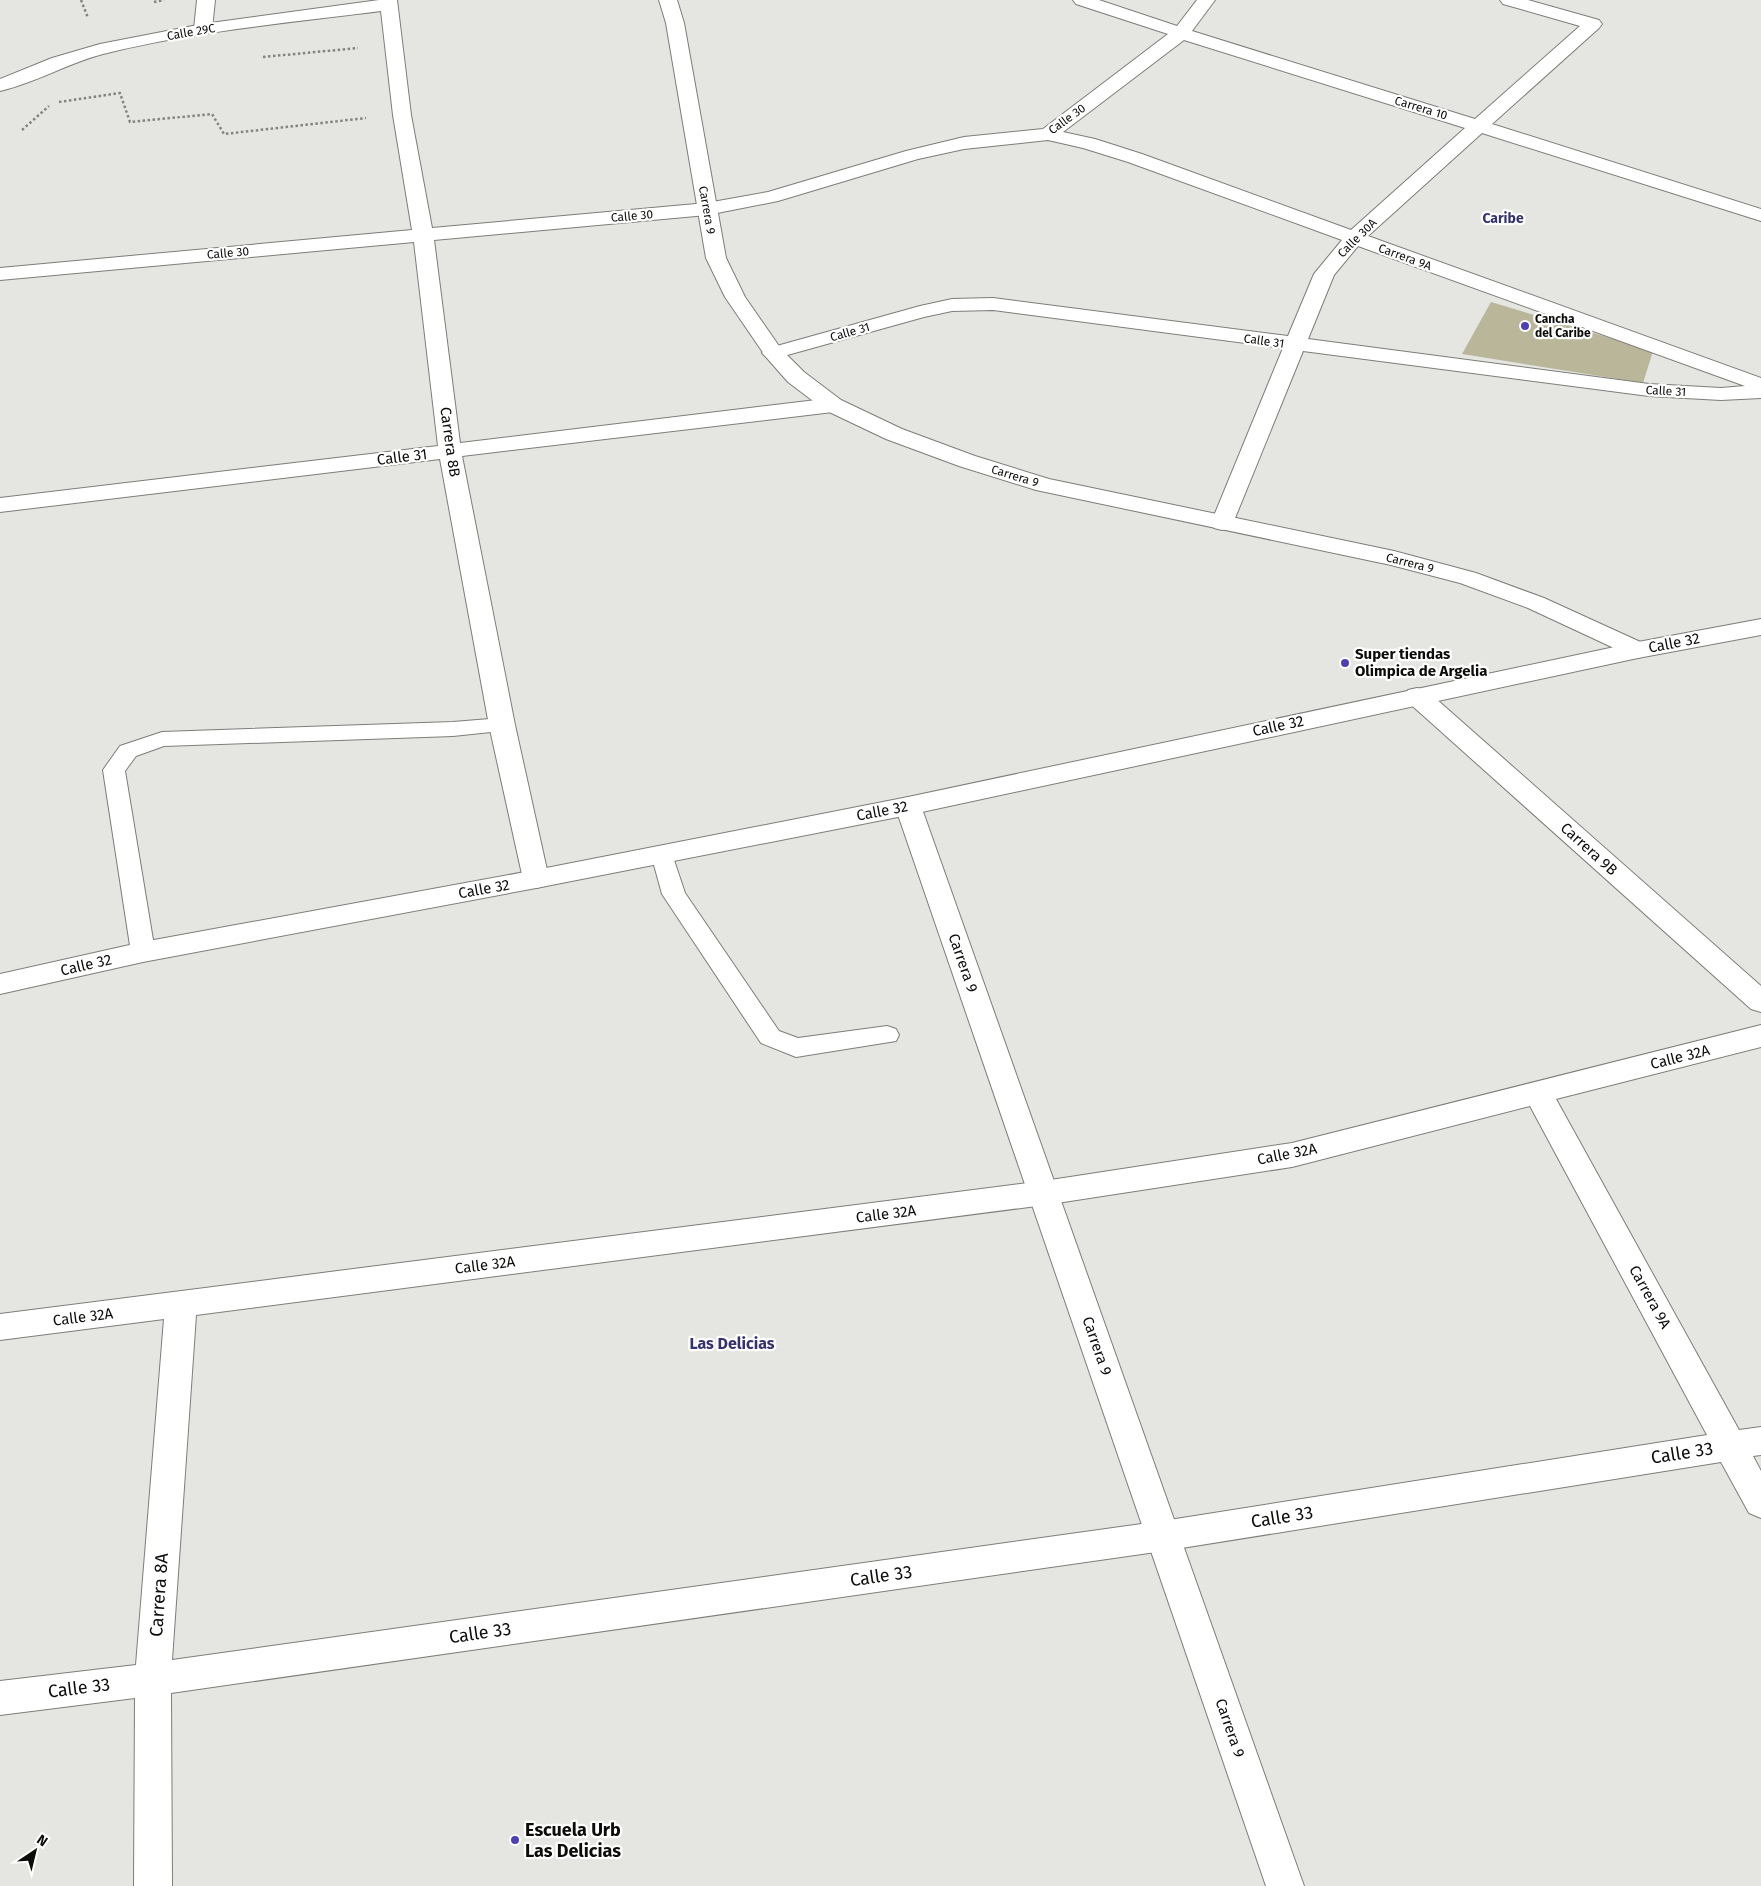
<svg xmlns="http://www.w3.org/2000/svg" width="1761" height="1886" font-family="'Fira Sans',sans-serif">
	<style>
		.green { fill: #bab699 }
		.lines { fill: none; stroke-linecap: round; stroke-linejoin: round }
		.service-casing { stroke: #7d7d79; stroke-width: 2 }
		.pedestrian-casing { stroke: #7d7d79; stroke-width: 2 }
		.minor-casing { stroke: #7d7d79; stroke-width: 2 }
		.tertiary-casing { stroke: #7d7d79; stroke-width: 2 }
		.secondary-casing { stroke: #7d7d79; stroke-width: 2 }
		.path { stroke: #838380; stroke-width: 2.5; stroke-dasharray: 2.5 2.5; stroke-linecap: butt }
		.service { fill: #fff; fill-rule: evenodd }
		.pedestrian { fill: #fff; fill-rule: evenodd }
		.minor { fill: #fff; fill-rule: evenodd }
		.tertiary { fill: #fff; fill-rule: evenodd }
		.secondary { fill: #fff; fill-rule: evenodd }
		.poi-dot { fill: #4d3fb6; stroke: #fff; stroke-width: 2 }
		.labels { text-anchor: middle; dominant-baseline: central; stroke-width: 4.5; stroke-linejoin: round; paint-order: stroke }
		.far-street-label { font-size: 12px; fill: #0c0c0a; stroke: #fff }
		.far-poi-label { font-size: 12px; font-weight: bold; fill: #0c0c0a; stroke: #fff; text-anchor: start }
		.far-neighbourhood-label { font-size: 14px; font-weight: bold; fill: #35336f; stroke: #fff }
		.street-label { font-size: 15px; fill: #0c0c0a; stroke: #fff }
		.poi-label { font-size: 15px; font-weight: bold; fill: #0c0c0a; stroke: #fff; text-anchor: start }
		.neighbourhood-label { font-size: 16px; font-weight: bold; fill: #35336f; stroke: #fff }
		.near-street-label { font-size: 18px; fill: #0c0c0a; stroke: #fff }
		.near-poi-label { font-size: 18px; font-weight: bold; fill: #0c0c0a; stroke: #fff; text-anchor: start }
	</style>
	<rect width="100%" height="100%" fill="#e5e5e1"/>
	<path class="green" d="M 1491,302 L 1653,351 L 1643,383 L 1462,354 Z"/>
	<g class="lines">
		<defs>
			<path id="service" d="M 502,718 L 510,720 L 513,725 L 510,730 L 453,736 L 164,746 L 136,756 L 125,771 L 155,952 L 151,958 L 143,961 L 135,958 L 131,952 L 103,770 L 120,746 L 162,732 L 453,722 Z
				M 662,846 L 670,848 L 685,893 L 779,1031 L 798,1038 L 887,1026 L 896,1029 L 899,1035 L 896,1041 L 796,1057 L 761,1043 L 662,894 L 651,854 L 654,848 Z"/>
			<path id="pedestrian" d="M 197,0 L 215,0 L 212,29 L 209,33 L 203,34 L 197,33 L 194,29 Z"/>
			<path id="minor" d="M 379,0 L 397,0 L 411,115 L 432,228 L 707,203 L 768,192 L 906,151 L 964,137 L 1043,129 L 1168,34 L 1076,4 L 1073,0 L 1099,0 L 1177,26 L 1197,0 L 1215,0 L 1192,31 L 1475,119 L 1580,26 L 1503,4 L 1500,0 L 1528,0 L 1599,20 L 1602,24 L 1599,28 L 1492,124 L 1761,209 L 1761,221 L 1482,133 L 1368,236 L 1761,378 L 1761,398 L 1721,400 L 1649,396 L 1303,351 L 1233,523 L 1230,528 L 1222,530 L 1214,528 L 1211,523 L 1283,348 L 993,310 L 952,311 L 924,317 L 773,359 L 766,357 L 762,353 L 766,349 L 920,306 L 952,299 L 993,298 L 1288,336 L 1314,274 L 1342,240 L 1128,162 L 1083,148 L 1048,140 L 964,149 L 918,159 L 778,201 L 707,215 L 434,240 L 460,443 L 833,398 L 841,400 L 844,405 L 841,410 L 833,412 L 462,456 L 515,725 L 549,879 L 545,886 L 536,888 L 527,886 L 523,879 L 489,725 L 440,459 L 0,512 L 0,498 L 438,446 L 414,242 L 0,280 L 0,268 L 412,230 L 393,115 L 381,11 C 288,23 194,31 103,54 C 68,63 35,83 0,91 L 0,79 L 52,58 L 100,44 L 203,24 ZM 1184,40 L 1465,128 L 1351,230 L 1142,154 L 1095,139 L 1063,132 ZM 1358,246 L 1745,386 L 1721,388 L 1649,384 L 1308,339 L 1334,275 Z
				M 1417,688 L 1426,690 L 1761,986 L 1761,1012 L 1751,1009 L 1408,702 L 1405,696 L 1408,690 Z
				M 1761,1025 L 1761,1047 L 1556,1099 L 1739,1430 L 1761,1427 L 1761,1455 L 1753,1456 L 1761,1471 L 1761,1518 L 1749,1513 L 1721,1462 L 1163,1551 L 171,1693 L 172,1886 L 134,1886 L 135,1698 L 0,1715 L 0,1681 L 136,1665 L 164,1319 L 0,1340 L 0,1314 L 1044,1181 L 1292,1143 ZM 1530,1106 L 1707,1435 L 1163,1521 L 172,1660 L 196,1315 L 1044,1205 L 1292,1167 Z"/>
			<path id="tertiary" d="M 659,0 L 677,0 L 684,23 L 726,258 L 745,297 L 781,349 L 804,372 L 841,400 L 902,429 L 975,456 L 1049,479 L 1394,551 L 1476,573 L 1544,598 L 1647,645 L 1650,650 L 1647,655 L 1638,658 L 1629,655 L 1528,608 L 1460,583 L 1391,565 L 1036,490 L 959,466 L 886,439 L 825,410 L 788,382 L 766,357 L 725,297 L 706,258 L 666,23 Z
				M 908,797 L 917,800 L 921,806 L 1304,1886 L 1266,1886 L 895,806 L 899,800 Z"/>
			<path id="secondary" d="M 1761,619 L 1761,635 L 1638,658 L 908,815 L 536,888 L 143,962 L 0,994 L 0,974 L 143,942 L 536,870 L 908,797 L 1638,642 Z"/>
		</defs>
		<use href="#service" class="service-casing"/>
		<use href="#pedestrian" class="pedestrian-casing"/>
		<use href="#minor" class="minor-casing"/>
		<use href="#tertiary" class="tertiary-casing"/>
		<use href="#secondary" class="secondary-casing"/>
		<path class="path" d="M 81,0 L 88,18
			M 154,2 L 164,0
			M 263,57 L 358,48
			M 59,102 L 120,93 L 130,122 L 212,114 L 224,134 L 366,118
			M 22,130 L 49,106"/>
		<use href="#service" class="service"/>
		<use href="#pedestrian" class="pedestrian"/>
		<use href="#minor" class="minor"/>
		<use href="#tertiary" class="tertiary"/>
		<use href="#secondary" class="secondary"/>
	</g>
	<g class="poi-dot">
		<circle cx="1525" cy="326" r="5"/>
		<circle cx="1345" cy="663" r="5"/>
		<circle cx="515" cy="1840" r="5"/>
	</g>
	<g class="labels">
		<g class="far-street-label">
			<text transform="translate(191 32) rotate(-10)">Calle 29C</text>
			<text transform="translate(1421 108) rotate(17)">Carrera 10</text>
			<text transform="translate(1067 119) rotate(-36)">Calle 30</text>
			<text transform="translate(707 210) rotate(80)">Carrera 9</text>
			<text transform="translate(632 216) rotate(-5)">Calle 30</text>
			<text transform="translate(1357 238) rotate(-45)">Calle 30A</text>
			<text transform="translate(228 253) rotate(-5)">Calle 30</text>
			<text transform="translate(1405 257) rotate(20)">Carrera 9A</text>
			<text transform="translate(850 332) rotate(-16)">Calle 31</text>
			<text transform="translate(1264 341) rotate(8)">Calle 31</text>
			<text transform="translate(1666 391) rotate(3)">Calle 31</text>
			<text transform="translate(1015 476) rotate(17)">Carrera 9</text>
			<text transform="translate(1410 563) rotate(14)">Carrera 9</text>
		</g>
		<g class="far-poi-label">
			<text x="1535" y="319">Cancha<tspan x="1535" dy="14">del Caribe</tspan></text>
		</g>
		<g class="far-neighbourhood-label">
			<text x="1503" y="218">Caribe</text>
		</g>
		<g class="street-label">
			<text transform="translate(450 442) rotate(82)">Carrera 8B</text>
			<text transform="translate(402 457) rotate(-7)">Calle 31</text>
			<text transform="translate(1674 643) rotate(-11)">Calle 32</text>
			<text transform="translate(1278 726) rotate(-12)">Calle 32</text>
			<text transform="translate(882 811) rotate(-11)">Calle 32</text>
			<text transform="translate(1589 849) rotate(42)">Carrera 9B</text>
			<text transform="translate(484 889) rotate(-10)">Calle 32</text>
			<text transform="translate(963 963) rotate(71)">Carrera 9</text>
			<text transform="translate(86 965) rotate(-13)">Calle 32</text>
			<text transform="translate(1680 1057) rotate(-14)">Calle 32A</text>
			<text transform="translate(1287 1154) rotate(-11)">Calle 32A</text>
			<text transform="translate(886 1214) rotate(-7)">Calle 32A</text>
			<text transform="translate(485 1265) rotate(-7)">Calle 32A</text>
			<text transform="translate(1650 1297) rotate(61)">Carrera 9A</text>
			<text transform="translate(83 1317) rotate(-7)">Calle 32A</text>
			<text transform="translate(1097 1346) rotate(71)">Carrera 9</text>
			<text transform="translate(1230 1728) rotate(71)">Carrera 9</text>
		</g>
		<g class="poi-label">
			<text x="1355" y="654">Super tiendas<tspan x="1355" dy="17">Olimpica de Argelia</tspan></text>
		</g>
		<g class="neighbourhood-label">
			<text x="732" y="1343">Las Delicias</text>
		</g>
		<g class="near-street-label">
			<text transform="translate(1682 1453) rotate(-9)">Calle 33</text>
			<text transform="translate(1282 1517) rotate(-9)">Calle 33</text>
			<text transform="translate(881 1576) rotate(-8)">Calle 33</text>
			<text transform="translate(159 1595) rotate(-86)">Carrera 8A</text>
			<text transform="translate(480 1633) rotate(-8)">Calle 33</text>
			<text transform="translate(79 1688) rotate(-7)">Calle 33</text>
		</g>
		<g class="near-poi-label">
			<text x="525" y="1830">Escuela Urb<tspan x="525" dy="21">Las Delicias</tspan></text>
		</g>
	</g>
	<g transform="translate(35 1851) rotate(35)" stroke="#ffffff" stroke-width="4" paint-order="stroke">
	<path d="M0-4L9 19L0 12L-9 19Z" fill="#0c0c0a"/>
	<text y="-8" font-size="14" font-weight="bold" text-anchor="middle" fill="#0c0c0a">N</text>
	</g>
</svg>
